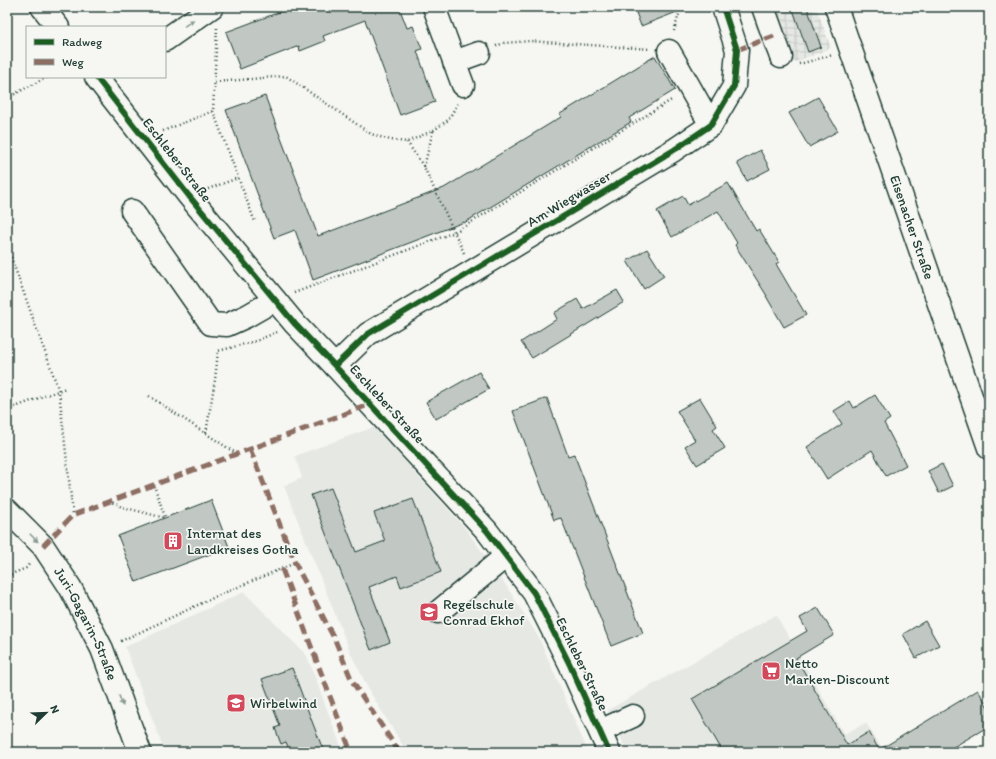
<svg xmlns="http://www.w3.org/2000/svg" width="996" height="759" font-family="Itim,sans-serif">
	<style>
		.built { fill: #e6e8e4 }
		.industrial { fill: url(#industrial-grid) }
		.building { fill: #c1c8c3; stroke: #1f3d34 }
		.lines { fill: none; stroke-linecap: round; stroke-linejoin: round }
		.minor-casing { stroke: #1f3d34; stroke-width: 25 }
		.major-casing { stroke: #1f3d34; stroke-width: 25 }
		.path { stroke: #1f3d34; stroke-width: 2.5; stroke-dasharray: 1 3; stroke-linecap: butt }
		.minor { stroke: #f6f6f2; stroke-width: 22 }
		.major { stroke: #f6f6f2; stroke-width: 22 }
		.quiet { stroke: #8d6e63; stroke-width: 5; stroke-dasharray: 10 5; stroke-linecap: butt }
		.cycleway-casing { stroke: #f6f6f2; stroke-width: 8 }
		.cycleway { stroke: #1b5e20; stroke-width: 6 }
		.oneway { fill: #8a9a93 }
		.labels { text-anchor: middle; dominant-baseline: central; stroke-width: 3.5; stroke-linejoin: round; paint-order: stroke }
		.street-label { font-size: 14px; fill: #1f3d34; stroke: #f6f6f2 }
		.poi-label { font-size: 14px; fill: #1f3d34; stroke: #f6f6f2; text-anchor: start }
	</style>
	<defs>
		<pattern id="industrial-grid" width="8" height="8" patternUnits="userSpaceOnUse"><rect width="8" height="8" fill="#e6e8e4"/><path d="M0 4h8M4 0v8" fill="none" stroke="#c5c8c4"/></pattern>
	</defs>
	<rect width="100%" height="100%" fill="#f6f6f2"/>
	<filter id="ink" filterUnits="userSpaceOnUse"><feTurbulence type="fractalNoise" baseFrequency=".025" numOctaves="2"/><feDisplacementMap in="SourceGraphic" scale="8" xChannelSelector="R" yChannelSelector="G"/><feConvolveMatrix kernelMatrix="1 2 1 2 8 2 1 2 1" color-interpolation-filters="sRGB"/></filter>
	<g filter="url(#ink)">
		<path class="built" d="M 374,427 L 465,528 L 507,587 L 539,638 L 588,752 L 407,752 L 370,692 L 351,654 L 284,486 L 302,478 L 295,456 Z
			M 244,592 L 307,656 L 343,752 L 165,752 L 125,647 Z
			M 776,615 L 844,734 L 866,723 L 884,752 L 627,752 L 608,710 Z"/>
		<path class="industrial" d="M 749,7 L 816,7 L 831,48 L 790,64 L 766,55 Z"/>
		<path class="building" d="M 293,7 L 399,7 L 407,28 L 413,26 L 422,49 L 417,51 L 435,102 L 400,115 L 365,20 L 323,36 L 325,41 L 300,51 L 299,46 L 240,69 L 226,32 Z
			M 634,7 L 686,7 L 687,8 L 641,26 Z
			M 792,7 L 807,7 L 821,47 L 808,52 Z
			M 655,56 L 675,90 L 629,118 L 631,122 L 464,223 L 464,222 L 313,280 L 295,230 L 274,238 L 226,110 L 265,96 L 318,236 L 444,188 L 561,117 L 560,114 Z
			M 818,97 L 838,131 L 809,147 L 789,113 Z
			M 760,150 L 770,169 L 747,181 L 737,163 Z
			M 728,183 L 756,231 L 759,229 L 779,262 L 776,264 L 806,315 L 784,327 L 766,296 L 767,296 L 735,245 L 737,243 L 718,211 L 672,237 L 657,211 L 683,196 L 688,205 Z
			M 647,249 L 664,276 L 644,289 L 627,261 Z
			M 617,290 L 624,302 L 532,358 L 521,342 L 557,319 L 554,313 L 577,299 L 583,309 Z
			M 479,372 L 489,389 L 436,419 L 426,402 Z
			M 875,395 L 890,419 L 884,423 L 906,465 L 886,476 L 872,450 L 827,479 L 807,447 L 842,424 L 834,411 L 850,401 L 854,408 Z
			M 547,398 L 568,456 L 574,454 L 643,633 L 611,646 L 561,518 L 554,520 L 513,411 Z
			M 700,398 L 717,426 L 713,429 L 725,448 L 697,465 L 685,446 L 695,440 L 677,411 Z
			M 942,464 L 953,486 L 939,493 L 928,471 Z
			M 331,488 L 356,552 L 385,541 L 374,513 L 413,499 L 441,572 L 401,587 L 397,576 L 369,587 L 390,642 L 371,650 L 311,495 Z
			M 211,500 L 229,547 L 136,582 L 118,536 Z
			M 818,608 L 834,635 L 796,658 L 847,745 L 869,732 L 879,750 L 978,690 L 989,709 L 989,726 L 945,752 L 723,752 L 692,699 L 807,631 L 800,618 Z
			M 925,621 L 939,645 L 916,658 L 903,634 Z
			M 292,668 L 313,724 L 324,752 L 290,752 L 286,742 L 281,744 L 275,728 L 280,726 L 262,679 Z"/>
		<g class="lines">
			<defs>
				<g id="minor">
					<path d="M 42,7 L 58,27"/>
					<path d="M 434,7 L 463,85"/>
					<path d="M 763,7 L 781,57"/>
					<path d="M 165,40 L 212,7"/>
					<path d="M 669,51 L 711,125"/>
					<path d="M 454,62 L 479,53"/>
					<path d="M 96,77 L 189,196 L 295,324 L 335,366 L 487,531 L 534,593 L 570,665 L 609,752"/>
					<path d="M 132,211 L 211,324 L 227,325 L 247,316 L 275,300"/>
					<path d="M 335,366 L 368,334 L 674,150 L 711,125 L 734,86 L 737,50 L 723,7"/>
					<path id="s1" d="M 7,510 L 43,546 L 70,587 L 102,649 L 140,752"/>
					<path d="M 438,612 L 506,556"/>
					<path d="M 600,731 L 633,716"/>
				</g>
				<g id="major">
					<path id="s2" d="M 836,7 L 989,448"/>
				</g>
			</defs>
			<use href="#minor" class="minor-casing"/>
			<use href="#major" class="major-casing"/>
			<path class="path" d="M 70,10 L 81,7
				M 674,31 L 681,7
				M 496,46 L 504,43 L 530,41 L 650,49
				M 799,64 L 833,55
				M 215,82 L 286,76 L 371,134 L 390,140 L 407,142 L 434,130 L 448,120 L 458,103
				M 7,98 L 47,77
				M 213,111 L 255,222
				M 163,131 L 213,111 L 217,27
				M 407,142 L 424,167 L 464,253
				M 424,167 L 433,131
				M 208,189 L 238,178
				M 7,246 L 59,391 L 73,515
				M 294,293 L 455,232 L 673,99
				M 149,396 L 237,454
				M 7,410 L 66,388
				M 206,433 L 215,380 L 218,351 L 256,341 L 277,332
				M 154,485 L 165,517
				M 109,501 L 122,507 L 165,518
				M 7,576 L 26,568 L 30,563
				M 121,641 L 217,596 L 295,563"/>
			<use href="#minor" class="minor"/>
			<use href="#major" class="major"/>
			<path class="quiet" d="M 737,50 L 774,36
				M 250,449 L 295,563 L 335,640 L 352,681 L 399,752
				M 43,546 L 73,515 L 371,404
				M 282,569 L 351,752"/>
			<defs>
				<path id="cycleway" d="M 96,77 L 189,196 L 295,324 L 335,366 L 487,531 L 534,593 L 570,665 L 609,752
					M 335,366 L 368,334 L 674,150 L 711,125 L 734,86 L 737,50 L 723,7"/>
			</defs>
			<use href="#cycleway" class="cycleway-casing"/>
			<use href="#cycleway" class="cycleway"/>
		</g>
		<defs><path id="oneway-solid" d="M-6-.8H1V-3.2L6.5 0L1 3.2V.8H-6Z"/></defs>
		<g class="oneway">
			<use href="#oneway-solid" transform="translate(189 23) rotate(-35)"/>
			<use href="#oneway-solid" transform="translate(34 538) rotate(45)"/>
			<use href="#oneway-solid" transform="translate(121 701) rotate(70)"/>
		</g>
	</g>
	<defs>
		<symbol id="building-square" viewBox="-11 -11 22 22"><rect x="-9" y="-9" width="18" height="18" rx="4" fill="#d1495b" stroke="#f6f6f2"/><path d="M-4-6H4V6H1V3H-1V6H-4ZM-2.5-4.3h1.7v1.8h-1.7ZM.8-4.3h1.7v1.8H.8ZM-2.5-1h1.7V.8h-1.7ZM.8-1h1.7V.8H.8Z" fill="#fff"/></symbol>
		<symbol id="school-square" viewBox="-11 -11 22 22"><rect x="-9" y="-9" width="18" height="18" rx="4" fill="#d1495b" stroke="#f6f6f2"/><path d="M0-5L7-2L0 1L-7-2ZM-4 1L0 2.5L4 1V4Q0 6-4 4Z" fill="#fff"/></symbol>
		<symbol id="supermarket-square" viewBox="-11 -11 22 22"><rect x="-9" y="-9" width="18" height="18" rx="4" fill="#d1495b" stroke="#f6f6f2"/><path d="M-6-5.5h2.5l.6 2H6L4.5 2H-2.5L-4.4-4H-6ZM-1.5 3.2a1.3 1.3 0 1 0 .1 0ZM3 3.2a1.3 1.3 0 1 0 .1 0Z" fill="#fff"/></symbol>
	</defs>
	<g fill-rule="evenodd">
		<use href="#building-square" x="162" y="530" width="22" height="22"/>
		<use href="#school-square" x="418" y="601" width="22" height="22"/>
		<use href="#supermarket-square" x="760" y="660" width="22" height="22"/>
		<use href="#school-square" x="225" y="692" width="22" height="22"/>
	</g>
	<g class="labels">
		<g class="street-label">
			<text transform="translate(177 160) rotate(52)">Eschleber Straße</text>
			<text transform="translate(569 199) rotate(-31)">Am Wiegwasser</text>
			<text stroke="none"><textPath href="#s2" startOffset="233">Eisenacher Straße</textPath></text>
			<text transform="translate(387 404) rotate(47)">Eschleber Straße</text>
			<text stroke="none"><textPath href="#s1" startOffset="140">Juri-Gagarin-Straße</textPath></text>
			<text transform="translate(582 664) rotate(64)">Eschleber Straße</text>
		</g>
		<g class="poi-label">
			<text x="187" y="533">Internat des<tspan x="187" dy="16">Landkreises Gotha</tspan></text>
			<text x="443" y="604">Regelschule<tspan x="443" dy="16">Conrad Ekhof</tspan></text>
			<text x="785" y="663">Netto<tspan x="785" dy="16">Marken-Discount</tspan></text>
			<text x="250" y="703">Wirbelwind</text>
		</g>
	</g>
	<rect width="996" height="759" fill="none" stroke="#f6f6f2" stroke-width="24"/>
	<rect x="12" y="12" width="972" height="735" fill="none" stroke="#1f3d34" stroke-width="1.5" filter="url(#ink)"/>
	<rect x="26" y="26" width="140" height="52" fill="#f6f6f2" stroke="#a0aca6"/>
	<rect x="34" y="39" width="20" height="6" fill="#1b5e20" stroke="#a0aca6"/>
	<text x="62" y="46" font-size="12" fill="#1f3d34">Radweg</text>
	<rect x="34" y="59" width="20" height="6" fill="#8d6e63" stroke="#a0aca6"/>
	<text x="62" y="66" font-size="12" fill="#1f3d34">Weg</text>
	<g transform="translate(46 713) rotate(67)" stroke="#f6f6f2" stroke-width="3" paint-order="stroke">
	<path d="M0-3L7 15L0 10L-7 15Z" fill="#1f3d34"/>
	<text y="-6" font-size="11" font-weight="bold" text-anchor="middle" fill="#1f3d34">N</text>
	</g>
</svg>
